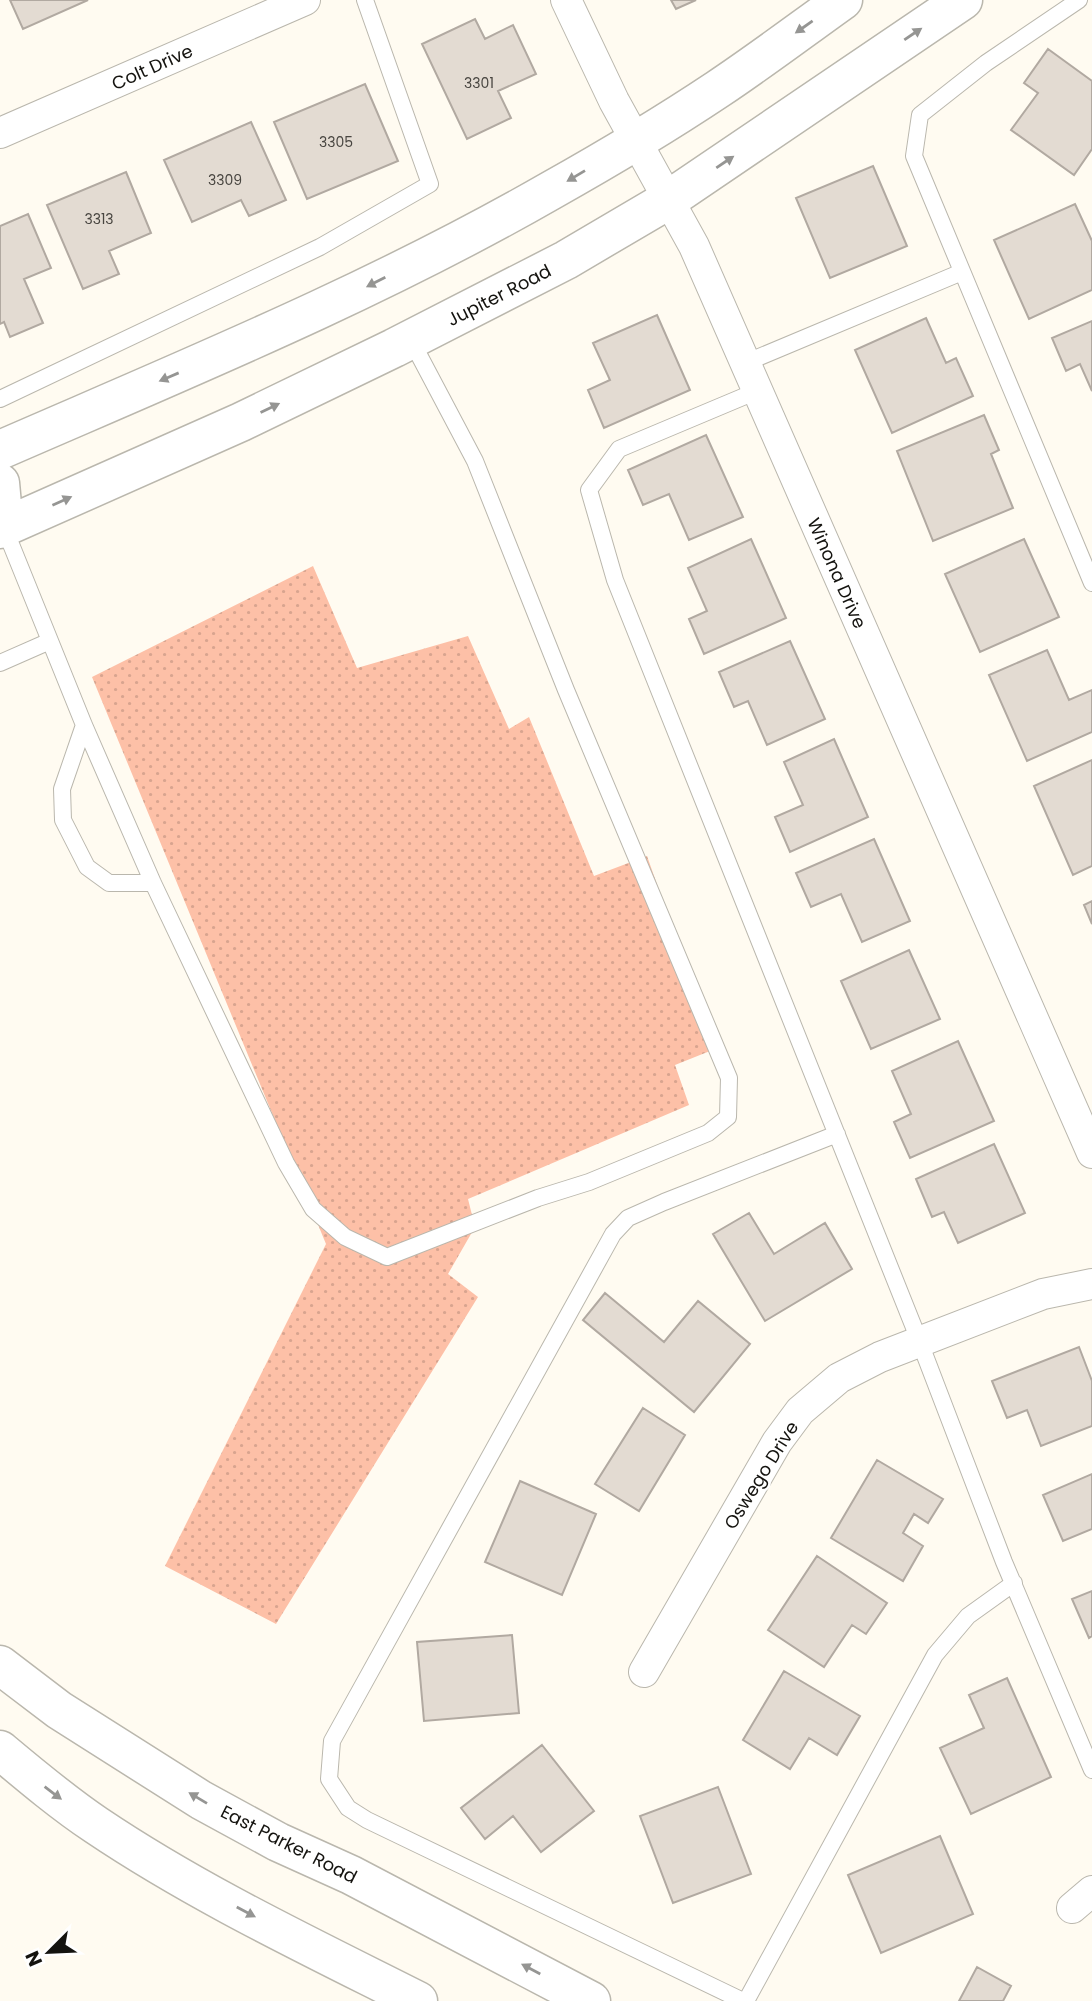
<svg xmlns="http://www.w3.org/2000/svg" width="1092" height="2001" font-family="Poppins,sans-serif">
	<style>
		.grass { fill: url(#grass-dots) }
		.building { fill: #e3dbd2; stroke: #b1a9a1; stroke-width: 2 }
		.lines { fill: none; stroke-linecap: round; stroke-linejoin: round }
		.lane-casing { stroke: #bab7ad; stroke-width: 18 }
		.street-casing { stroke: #bab7ad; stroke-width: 32 }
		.secondary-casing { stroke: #bab7ad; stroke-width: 41 }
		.lane { stroke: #fff; stroke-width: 16 }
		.street { stroke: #fff; stroke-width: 30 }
		.secondary { stroke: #fff; stroke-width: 38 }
		.oneway { fill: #959593 }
		.labels { text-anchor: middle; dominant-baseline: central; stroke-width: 5; stroke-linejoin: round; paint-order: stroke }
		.number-label { font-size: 14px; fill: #484540 }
		.street-label { font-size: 18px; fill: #14130f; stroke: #fff }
	</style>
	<defs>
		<pattern id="grass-dots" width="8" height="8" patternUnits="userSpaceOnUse" patternTransform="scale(1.75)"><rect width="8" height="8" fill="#fdc0a7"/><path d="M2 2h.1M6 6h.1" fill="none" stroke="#d8a48f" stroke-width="1.8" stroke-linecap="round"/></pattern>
	</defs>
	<rect width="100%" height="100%" fill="#fffbf1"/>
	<path class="grass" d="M 313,566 L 357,668 L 468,636 L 509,729 L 529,717 L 594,876 L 647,856 L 715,1049 L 675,1065 L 689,1105 L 468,1199 L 475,1227 L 448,1274 L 478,1297 L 276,1624 L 165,1566 L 326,1244 L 92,677 Z"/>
	<path class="building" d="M 10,0 L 88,0 L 23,29 Z
		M 671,0 L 696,0 L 676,9 Z
		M 475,19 L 485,39 L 513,25 L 536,74 L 498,91 L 511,118 L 467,139 L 422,44 Z
		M 1048,49 L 1092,81 L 1092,149 L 1074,175 L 1011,130 L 1038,93 L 1024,83 Z
		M 365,84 L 398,161 L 307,199 L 274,122 Z
		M 251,122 L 286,200 L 249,216 L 241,200 L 192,222 L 164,160 Z
		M 873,166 L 907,246 L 830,278 L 796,198 Z
		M 126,172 L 151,233 L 109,251 L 119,274 L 83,289 L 47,205 Z
		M 1075,204 L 1092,241 L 1092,290 L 1029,319 L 994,240 Z
		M 28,214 L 51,268 L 24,279 L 43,323 L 10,337 L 4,322 L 0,324 L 0,226 Z
		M 657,315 L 690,390 L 604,428 L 588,390 L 610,380 L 593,343 Z
		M 926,318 L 946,363 L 956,358 L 973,396 L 892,433 L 855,350 Z
		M 1092,321 L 1092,391 L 1080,364 L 1066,371 L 1052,338 Z
		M 984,415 L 999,450 L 991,454 L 1013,508 L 933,541 L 897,451 Z
		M 706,435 L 743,517 L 689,540 L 669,494 L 643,505 L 628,470 Z
		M 751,539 L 786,618 L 704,654 L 689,619 L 707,611 L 688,568 Z
		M 1024,539 L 1059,617 L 980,652 L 945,574 Z
		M 790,641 L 825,719 L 767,745 L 748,701 L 734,707 L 719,672 Z
		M 1047,650 L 1069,700 L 1092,690 L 1092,732 L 1027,761 L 989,675 Z
		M 834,739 L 868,817 L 790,852 L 775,817 L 803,805 L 784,762 Z
		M 1092,760 L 1092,866 L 1073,875 L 1034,786 Z
		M 874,839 L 910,921 L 862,942 L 841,894 L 811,907 L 796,873 Z
		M 1092,901 L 1092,924 L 1084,905 Z
		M 909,950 L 940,1019 L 871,1049 L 841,981 Z
		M 958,1041 L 994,1121 L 910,1158 L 894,1122 L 911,1114 L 892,1071 Z
		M 994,1144 L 1025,1213 L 958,1243 L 944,1212 L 932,1217 L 916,1179 Z
		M 749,1213 L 774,1254 L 825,1223 L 852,1269 L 765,1321 L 713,1234 Z
		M 605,1293 L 664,1342 L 698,1301 L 750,1344 L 694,1412 L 583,1320 Z
		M 1079,1347 L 1092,1381 L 1092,1426 L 1041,1446 L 1027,1410 L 1007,1418 L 992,1381 Z
		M 643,1408 L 685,1435 L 639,1511 L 595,1484 Z
		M 877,1460 L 943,1499 L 928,1523 L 914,1514 L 903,1533 L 923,1546 L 903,1581 L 831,1538 Z
		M 1092,1474 L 1092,1529 L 1063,1541 L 1043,1495 Z
		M 520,1481 L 596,1514 L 562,1595 L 485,1562 Z
		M 817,1556 L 887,1603 L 866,1634 L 852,1625 L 824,1667 L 768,1630 Z
		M 1092,1591 L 1092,1636 L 1089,1638 L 1072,1599 Z
		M 512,1635 L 519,1713 L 424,1721 L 417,1642 Z
		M 784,1671 L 860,1716 L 837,1755 L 809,1738 L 790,1769 L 743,1740 Z
		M 1007,1678 L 1051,1777 L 971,1814 L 940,1748 L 984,1728 L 969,1695 Z
		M 542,1745 L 594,1811 L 541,1852 L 513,1816 L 485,1839 L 461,1808 Z
		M 718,1787 L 751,1874 L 673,1903 L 640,1816 Z
		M 940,1836 L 973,1914 L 881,1953 L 848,1875 Z
		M 977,1967 L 1011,1986 L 1003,2001 L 959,2001 Z"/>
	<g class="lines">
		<defs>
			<path id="lane" d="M 1079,0 L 986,63 L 920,115 L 914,156 L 1092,583
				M 745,363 L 962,272
				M 757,391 L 619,449 L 589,490 L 615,580 L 919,1340 L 1004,1562 L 1092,1770
				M 0,399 L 320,247 L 430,184 L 365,0
				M 4,527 L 84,725 L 153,883 L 286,1163 L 313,1209 L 345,1237 L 387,1257 L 538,1198 L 589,1182 L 708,1133 L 728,1117 L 729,1078 L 566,690 L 475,461 L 411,340
				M 0,663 L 50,641
				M 84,725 L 62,789 L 63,820 L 87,867 L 109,883 L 153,883
				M 743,2001 L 367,1820 L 348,1808 L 329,1779 L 332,1741 L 613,1234 L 628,1218 L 664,1202 L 837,1134
				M 746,2001 L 935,1655 L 968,1616 L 1014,1583"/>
			<path id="street" d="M 566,0 L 614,101 L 694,246 L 1092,1153
				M 0,133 L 305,0
				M 644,1672 L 777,1442 L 800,1411 L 839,1378 L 880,1357 L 1043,1294 L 1092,1284
				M 1072,1908 L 1092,1891"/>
			<path id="secondary" d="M 0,450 C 186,369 374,292 550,191 C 607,159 664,125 718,89 C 760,61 801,30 843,0
				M 0,483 L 4,527
				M 0,529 L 241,422 L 394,348 L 566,260 L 668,200 L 963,0
				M 0,1665 L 59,1710 L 201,1800 L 278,1842 L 351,1875 L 591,2001
				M 0,1750 C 31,1776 63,1803 96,1825 C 197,1893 309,1946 418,2001"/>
		</defs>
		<use href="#lane" class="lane-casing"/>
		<use href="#street" class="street-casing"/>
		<use href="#secondary" class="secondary-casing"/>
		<use href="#lane" class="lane"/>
		<use href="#street" class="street"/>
		<use href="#secondary" class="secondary"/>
	</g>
	<defs><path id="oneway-solid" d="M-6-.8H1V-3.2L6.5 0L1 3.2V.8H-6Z" transform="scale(1.75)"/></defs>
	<g class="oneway">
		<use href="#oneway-solid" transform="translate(804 27) rotate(145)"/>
		<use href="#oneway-solid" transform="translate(913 34) rotate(-34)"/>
		<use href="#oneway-solid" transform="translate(725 162) rotate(-34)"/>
		<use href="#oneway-solid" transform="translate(576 176) rotate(149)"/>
		<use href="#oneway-solid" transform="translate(376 282) rotate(153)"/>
		<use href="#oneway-solid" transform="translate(169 377) rotate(157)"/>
		<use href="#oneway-solid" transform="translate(270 408) rotate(-26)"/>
		<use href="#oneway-solid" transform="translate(62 501) rotate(-24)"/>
		<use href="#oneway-solid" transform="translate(53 1793) rotate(37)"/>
		<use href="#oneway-solid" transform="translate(198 1798) rotate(-149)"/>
		<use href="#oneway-solid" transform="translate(246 1912) rotate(28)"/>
		<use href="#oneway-solid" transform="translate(531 1969) rotate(-152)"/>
	</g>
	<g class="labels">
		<g class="number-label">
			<text x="479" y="83">3301</text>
			<text x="336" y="142">3305</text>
			<text x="225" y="180">3309</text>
			<text x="99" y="219">3313</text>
		</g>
		<g class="street-label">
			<text transform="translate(152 67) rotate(-24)">Colt Drive</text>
			<text transform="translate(499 295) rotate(-27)">Jupiter Road</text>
			<text transform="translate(837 573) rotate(66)">Winona Drive</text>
			<text transform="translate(761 1475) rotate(-58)">Oswego Drive</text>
			<text transform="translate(289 1844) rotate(27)">East Parker Road</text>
		</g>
	</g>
	<g transform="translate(49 1952) rotate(246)" stroke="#ffffff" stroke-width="5" paint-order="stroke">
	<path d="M0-5L12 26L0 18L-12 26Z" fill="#14130f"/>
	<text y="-10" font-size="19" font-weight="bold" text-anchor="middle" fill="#14130f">N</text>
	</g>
</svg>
